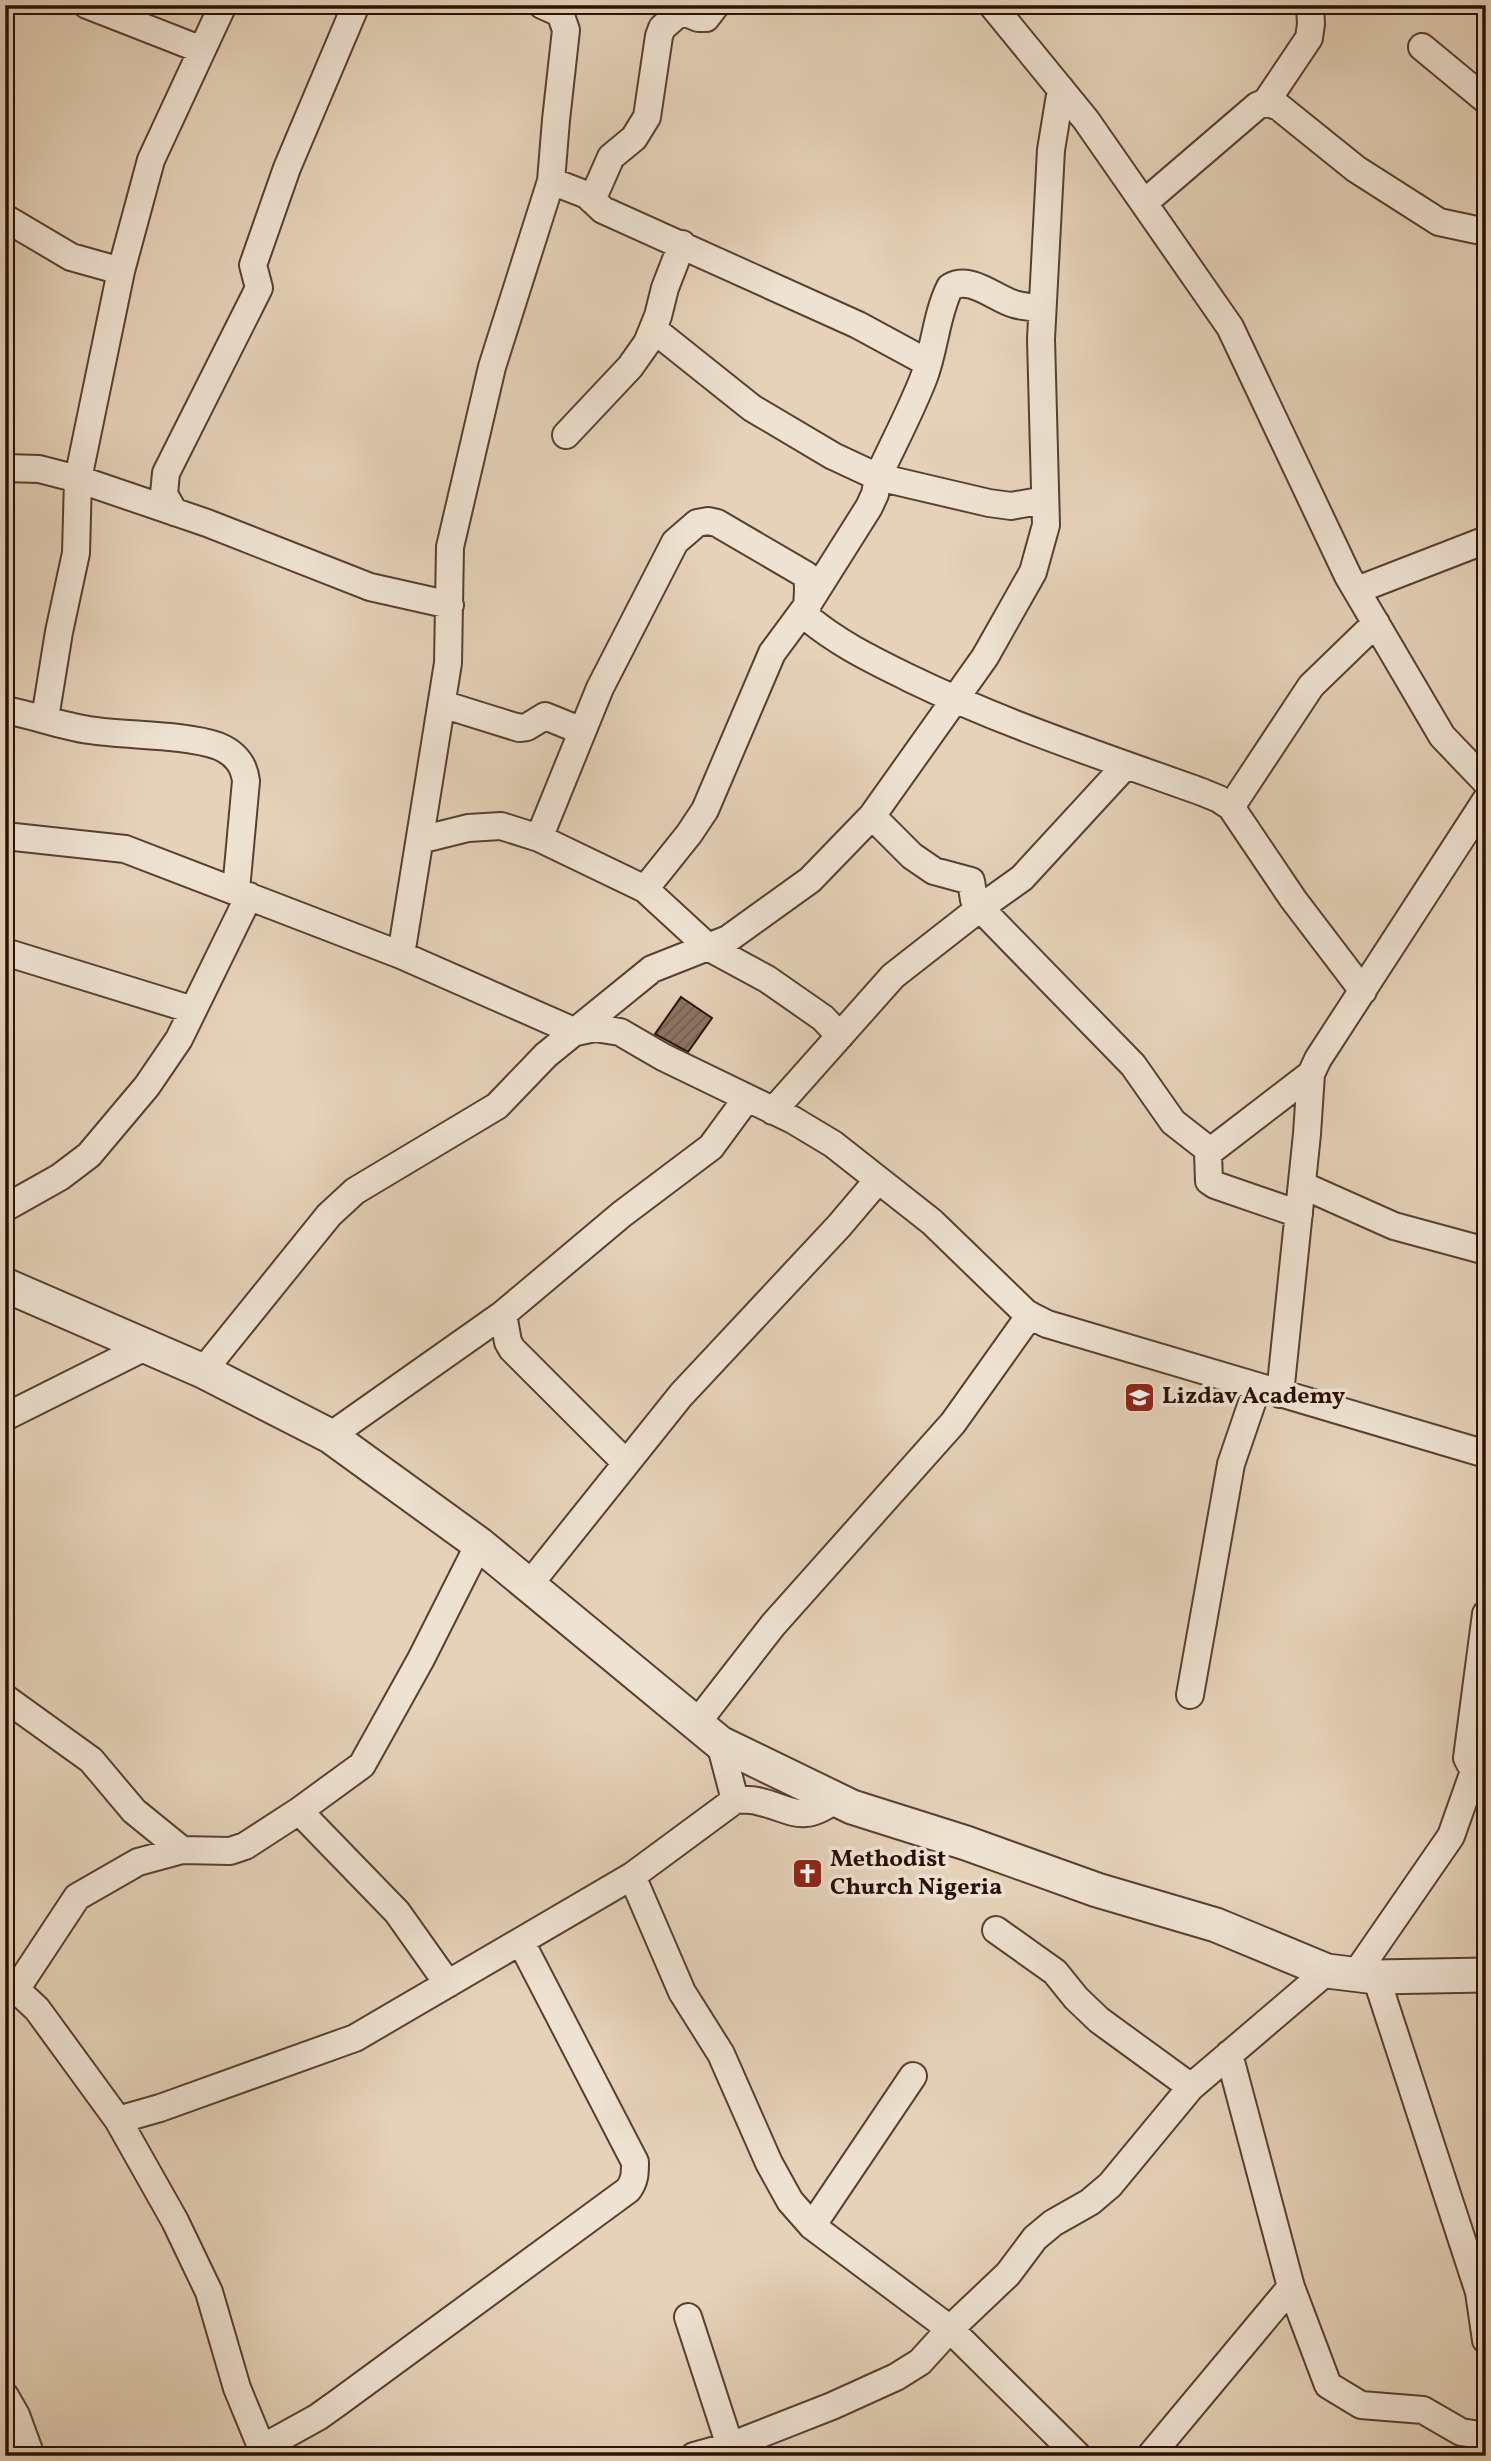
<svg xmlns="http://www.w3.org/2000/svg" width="1491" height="2461" font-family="Vollkorn,serif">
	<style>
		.building { fill: url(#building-hatch); stroke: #291004; stroke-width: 2 }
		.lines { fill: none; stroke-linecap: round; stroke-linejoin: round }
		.minor-casing { stroke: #584031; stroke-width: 30 }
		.tertiary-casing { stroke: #584031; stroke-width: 37 }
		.minor { stroke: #eee2d2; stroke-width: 26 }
		.tertiary { stroke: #eee2d2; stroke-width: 33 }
		.labels { text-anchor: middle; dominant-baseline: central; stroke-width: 7; stroke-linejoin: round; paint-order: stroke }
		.poi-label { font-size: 24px; font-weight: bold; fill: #291004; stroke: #eee2d2; text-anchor: start }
	</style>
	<defs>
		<pattern id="building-hatch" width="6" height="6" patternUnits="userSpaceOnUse" patternTransform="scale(1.75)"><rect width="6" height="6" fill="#8b7562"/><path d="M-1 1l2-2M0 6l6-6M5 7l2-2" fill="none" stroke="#725f4f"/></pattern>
	</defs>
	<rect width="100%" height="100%" fill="#e5d2b9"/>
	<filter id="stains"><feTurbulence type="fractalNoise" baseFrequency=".00286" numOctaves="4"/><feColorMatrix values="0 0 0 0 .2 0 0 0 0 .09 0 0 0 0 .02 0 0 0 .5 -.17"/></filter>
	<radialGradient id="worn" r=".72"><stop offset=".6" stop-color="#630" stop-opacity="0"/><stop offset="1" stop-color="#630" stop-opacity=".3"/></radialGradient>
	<path class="building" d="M 681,997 L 712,1018 L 688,1052 L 655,1034 Z"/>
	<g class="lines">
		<defs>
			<path id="minor" d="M 87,5 L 202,50
				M 992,5 L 1086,120 L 1230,327 L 1348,576 L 1442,736 L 1486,782
				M 1422,47 L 1486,100
				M 1266,102 L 1279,107 L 1356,169 L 1439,222 L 1486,232
				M 551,181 L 587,195 L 603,210 L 858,325 L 928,363
				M 592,200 L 611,157 L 634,138 L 647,117 L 659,36 L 662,28 L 681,11 L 698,18 L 706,18 L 716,5
				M 1144,203 L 1257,106 L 1266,102 L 1309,38 L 1311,24 L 1310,5
				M 5,218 L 71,257 L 121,271
				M 653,329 L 752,408 L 833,456 L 878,477 L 989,503 L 1011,506 L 1045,500
				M 566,435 L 630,367 L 647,343 L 658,316 L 665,288 L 682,244
				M 5,468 L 39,469 L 78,479 L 207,523 L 370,587 L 450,605
				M 174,512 L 164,494 L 166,473 L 259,288 L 253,265 L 287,168 L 356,5
				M 1357,590 L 1486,540
				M 442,704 L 519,728 L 527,727 L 545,716 L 582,731
				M 5,710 C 33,715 61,726 89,730 C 127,736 183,734 218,746 C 235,753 244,764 246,781 L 236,890
				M 45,718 L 59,632 L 76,553 L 78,479 L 121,271 L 151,160 L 223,5
				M 1231,807 L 1311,686 L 1376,623
				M 872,816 L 912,856 L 934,871 L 971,881 L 974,900 L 980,908 L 1133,1065 L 1173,1122 L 1205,1147 L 1208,1153 L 1209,1181 L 1215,1185 L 1299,1214
				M 5,836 L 125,849 L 401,955 L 576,1032 L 595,1028 L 620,1032 L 663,1057 L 793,1120 L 833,1144 L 932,1222 L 1027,1314 L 1047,1324 L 1486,1454
				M 539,838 L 600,688 L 675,542 L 697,523 L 708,521 L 717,523 L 806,575 C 811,588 805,603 808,618 C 839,644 873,660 909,678 C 1004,724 1102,756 1202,792 L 1219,799 L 1231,807 L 1293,899 L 1363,991
				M 420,840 L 468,828 L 501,826 L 539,838 L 645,889 L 708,947 L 767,979 L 823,1018 L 840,1036
				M 645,889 L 689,834 L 705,810 L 772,653 L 806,607 L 869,507 L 875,494 L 878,477 C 893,444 911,411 924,377 C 935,348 936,315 950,287 C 971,275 994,298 1014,304 C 1023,307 1033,307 1042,308
				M 5,952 L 193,1010
				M 401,955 L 448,663 L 450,547 L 492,367 L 551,181 L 556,120 L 566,30 L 560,13 L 542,5
				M 773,1111 L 893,976 L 980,908 L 1022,878 L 1126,765
				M 1208,1153 L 1311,1074
				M 1302,1185 L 1394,1226 L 1486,1251
				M 5,1208 L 60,1177 L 89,1155 L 147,1086 L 179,1039 L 249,896
				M 503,1314 L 508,1342 L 512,1349 L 626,1463
				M 203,1371 L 329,1215 L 355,1191 L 497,1106 L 546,1055 L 652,969 L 728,939 L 810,880 L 872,816 L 985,657 L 1033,572 L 1046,525 L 1041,339 L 1051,150 L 1061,89
				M 1280,1394 L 1307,1134 L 1311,1074 L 1318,1059 L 1486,800
				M 5,1417 L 147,1346
				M 330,1436 L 503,1314 L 622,1214 L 711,1147 L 747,1098
				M 529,1585 L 681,1395 L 839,1226 L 878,1180
				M 1190,1695 L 1231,1464 L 1257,1388
				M 5,1698 L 91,1760 L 134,1811 L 182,1850
				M 696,1724 L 773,1625 L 953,1423 L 1030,1315
				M 720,1743 L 735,1800
				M 299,1811 L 397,1912 L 448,1984
				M 632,1876 L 682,1992 L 721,2054 L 769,2163 L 790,2201 L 812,2226 L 950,2329 L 1078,2456
				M 996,1930 L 1055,1972 L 1076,1998 L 1099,2020 L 1191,2087
				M 1355,1975 L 1451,1836 L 1474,1771 L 1467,1758 L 1486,1614
				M 1376,1977 L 1479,2292 L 1486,2340
				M 5,1979 L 37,2009 L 118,2120 L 175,2221 L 209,2292 L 237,2388 L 265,2456
				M 17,1988 L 77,1897 L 138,1862 L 182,1850 L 230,1851 L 245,1846 L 299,1811 L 362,1765 L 421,1659 L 479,1544
				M 1229,2054 L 1291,2287 L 1328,2385 L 1361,2405 L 1423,2410 L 1461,2432 L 1486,2436
				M 118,2120 L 160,2108 L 355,2038 L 632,1876 L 735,1800 C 742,1800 750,1799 757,1801 C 793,1809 801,1825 836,1799
				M 812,2226 L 913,2076
				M 688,2317 L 730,2446
				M 5,2396 L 16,2415 L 31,2456
				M 262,2448 L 318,2417 L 339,2402 L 628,2190 C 635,2181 635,2173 635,2162 L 521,1942
				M 694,2456 L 730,2446 L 832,2406 L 896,2377 L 920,2362 L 950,2329 L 1008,2274 L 1035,2238 L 1053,2223 L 1090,2202 L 1110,2185 L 1191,2087 L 1327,1971
				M 1150,2456 L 1291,2287"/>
			<path id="tertiary" d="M 5,1285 L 203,1371 L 330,1436 L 479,1544 L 720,1743 L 852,1807 L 966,1843 L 1097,1890 L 1216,1925 L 1327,1971 L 1376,1977 L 1486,1975"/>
		</defs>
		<use href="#minor" class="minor-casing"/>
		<use href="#tertiary" class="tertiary-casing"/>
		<use href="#minor" class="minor"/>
		<use href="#tertiary" class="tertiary"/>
	</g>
	<defs>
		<symbol id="school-square" viewBox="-11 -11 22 22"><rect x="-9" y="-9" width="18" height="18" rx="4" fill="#8f2418" stroke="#eee2d2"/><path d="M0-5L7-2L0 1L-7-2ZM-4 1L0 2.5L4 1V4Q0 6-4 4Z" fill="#fff"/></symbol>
		<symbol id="church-square" viewBox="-11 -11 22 22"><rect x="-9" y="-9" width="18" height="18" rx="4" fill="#8f2418" stroke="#eee2d2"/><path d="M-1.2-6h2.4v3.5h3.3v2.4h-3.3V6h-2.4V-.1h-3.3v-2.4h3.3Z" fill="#fff"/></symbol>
	</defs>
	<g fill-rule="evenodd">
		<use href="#school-square" x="1122" y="1380" width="35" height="35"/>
		<use href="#church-square" x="790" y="1856" width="35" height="35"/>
	</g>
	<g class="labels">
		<g class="poi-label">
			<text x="1162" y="1397">Lizdav Academy</text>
			<text x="830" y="1860">Methodist<tspan x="830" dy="28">Church Nigeria</tspan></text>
		</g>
	</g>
	<rect width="1491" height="2461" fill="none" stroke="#e5d2b9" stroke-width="28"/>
	<rect x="7" y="7" width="1477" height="2447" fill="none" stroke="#291004" stroke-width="3.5"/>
	<rect x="14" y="14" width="1463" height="2433" fill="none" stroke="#291004" stroke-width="2"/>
	<rect width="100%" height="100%" filter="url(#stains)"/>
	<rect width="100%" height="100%" fill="url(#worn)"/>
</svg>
